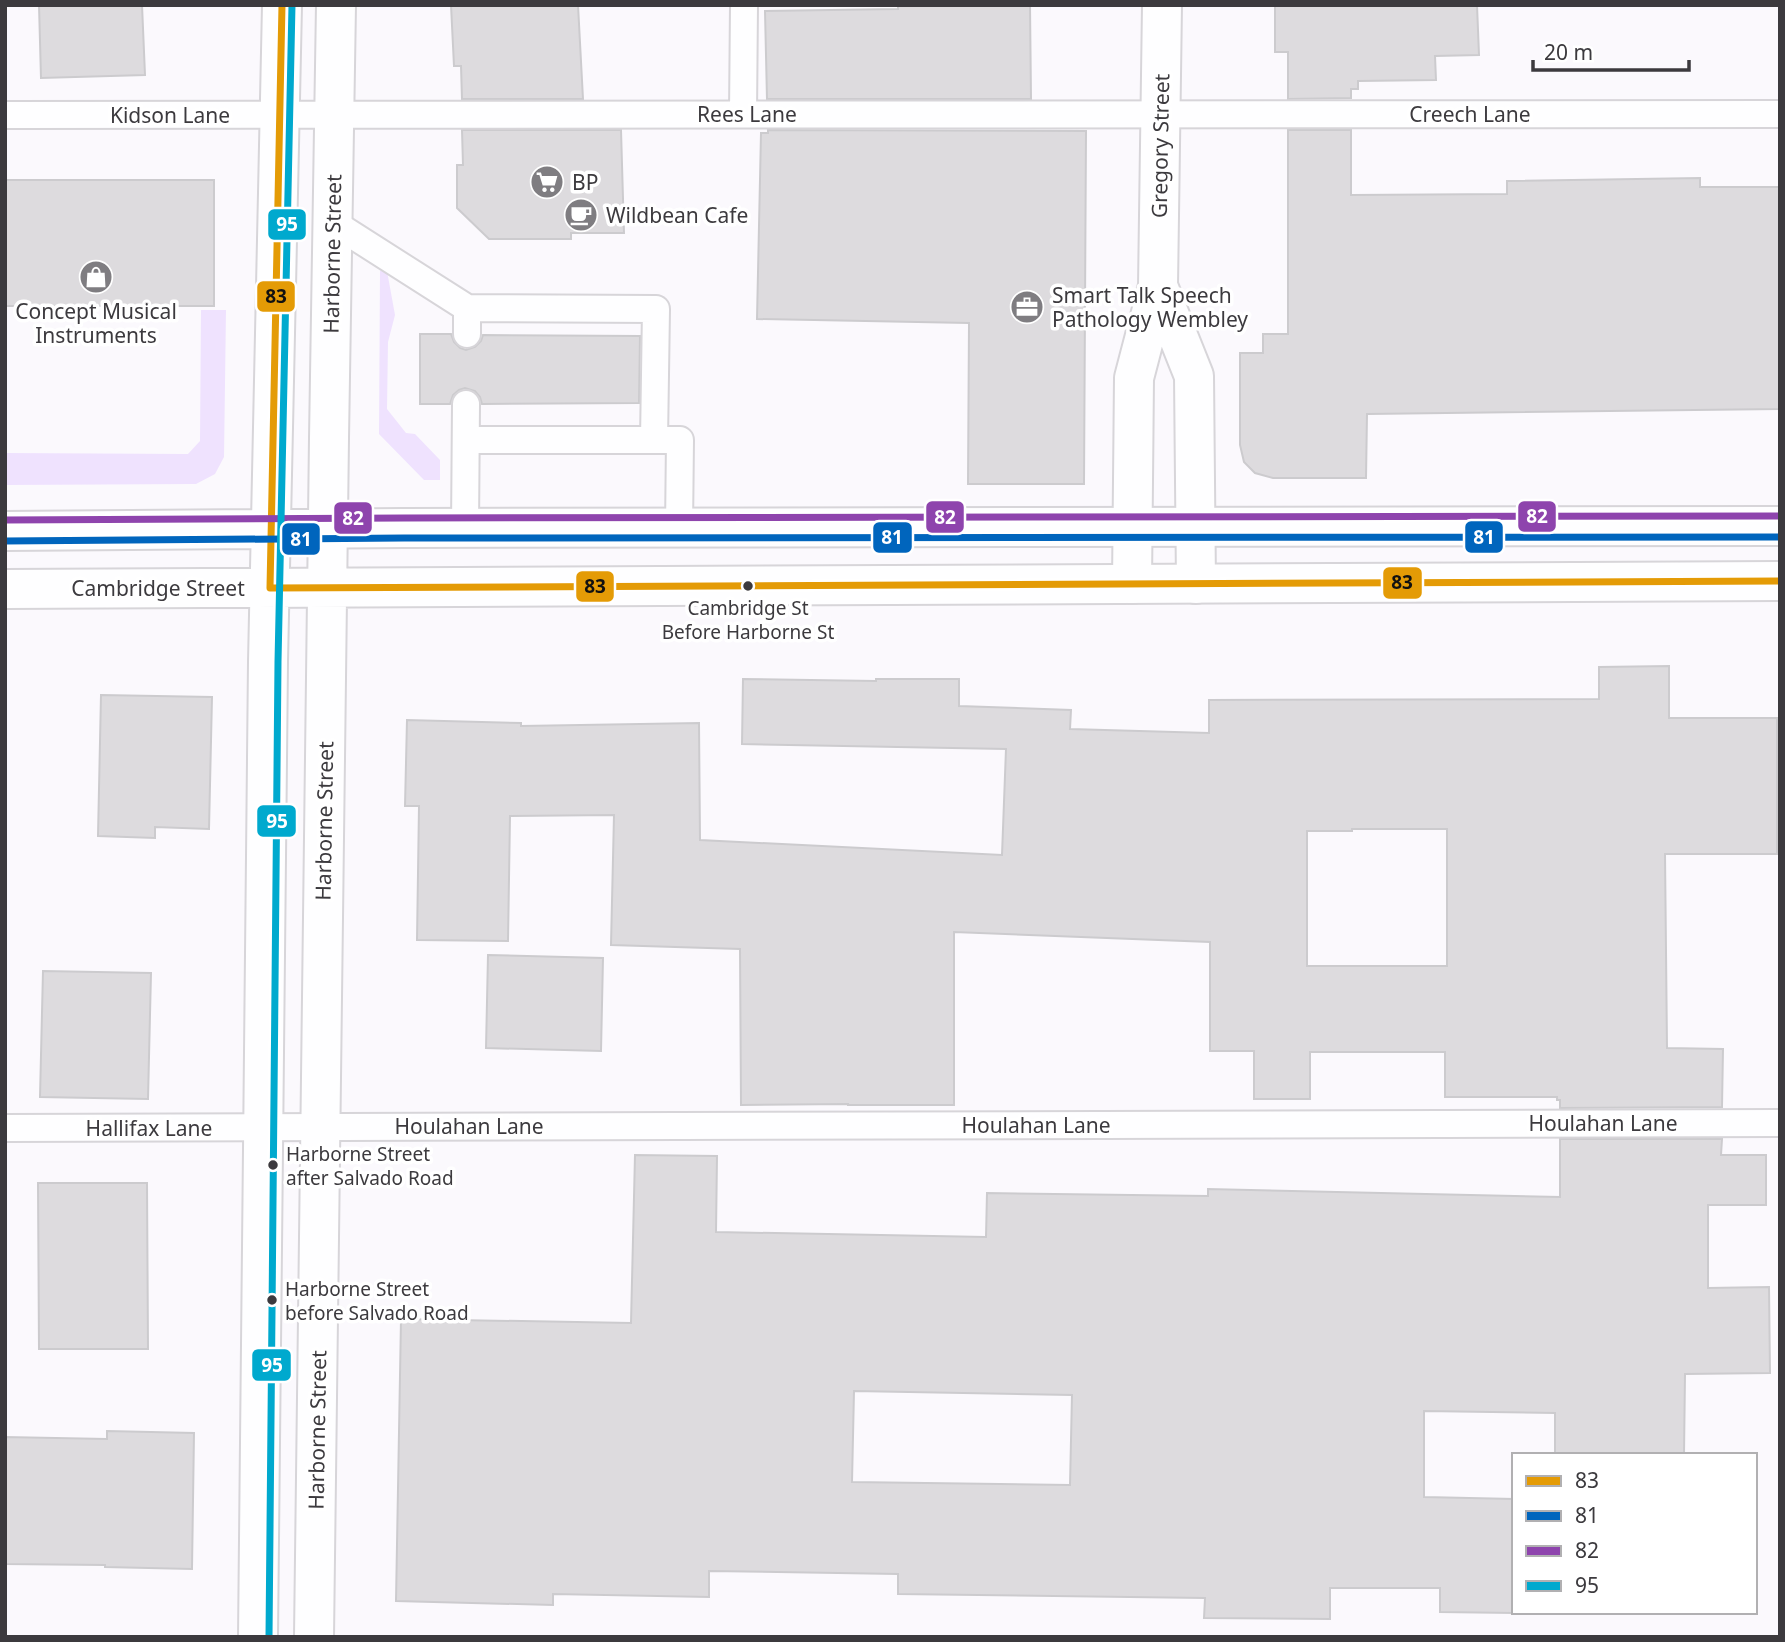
<svg xmlns="http://www.w3.org/2000/svg" width="1785" height="1642" font-family="'Noto Sans',sans-serif">
	<style>
		.green { fill: #efe2fe }
		.building { fill: #dddbde; stroke: #cccbce; stroke-width: 2; fill-rule: evenodd }
		.lines { fill: none; stroke-linecap: round; stroke-linejoin: round }
		.lane-casing { stroke: #d7d5d9; stroke-width: 30 }
		.street-casing { stroke: #d7d5d9; stroke-width: 42 }
		.primary-casing { stroke: #d7d5d9; stroke-width: 42 }
		.lane { stroke: #fefeff; stroke-width: 26 }
		.street { stroke: #fefeff; stroke-width: 38 }
		.primary { stroke: #fefeff; stroke-width: 38 }
		.bus-1-casing { stroke: #fff; stroke-width: 12 }
		.bus-2-casing { stroke: #fff; stroke-width: 12 }
		.bus-3-casing { stroke: #fff; stroke-width: 12 }
		.bus-4-casing { stroke: #fff; stroke-width: 12 }
		.bus-1 { stroke: #e49b06; stroke-width: 7 }
		.bus-2 { stroke: #0065bd; stroke-width: 7 }
		.bus-3 { stroke: #8e44ad; stroke-width: 7 }
		.bus-4 { stroke: #00a9ce; stroke-width: 7 }
		.bus-dot { fill: #3c3a3e; stroke: #fff; stroke-width: 2.5 }
		.labels { text-anchor: middle; dominant-baseline: central; stroke-width: 7; stroke-linejoin: round; paint-order: stroke }
		.bus-label { font-size: 19px; fill: #3c3a3e; stroke: #fff; text-anchor: start }
		.street-label { font-size: 21px; fill: #3c3a3e; stroke: #fff }
		.poi-label { font-size: 21px; fill: #3c3a3e; stroke: #fff; text-anchor: start }
		.line-badge { stroke: #fff; stroke-width: 2.5 }
		.badge-label { font-size: 19px; text-anchor: middle; font-weight: bold; fill: #fff }
		.pale-badge-label { font-size: 19px; text-anchor: middle; font-weight: bold; fill: #111 }
	</style>
	<rect width="100%" height="100%" fill="#fbf9fd"/>
	<path class="green" d="M 380,271 L 387,271 L 395,315 L 388,342 L 387,409 L 406,433 L 415,434 L 440,460 L 440,480 L 424,480 L 379,434 Z
		M 201,310 L 226,310 L 224,457 L 215,474 L 196,484 L 5,485 L 5,453 L 188,454 L 200,441 Z"/>
	<path class="building" d="M 39,5 L 142,5 L 145,75 L 41,78 Z
		M 451,5 L 578,5 L 583,99 L 462,99 L 461,66 L 454,66 Z
		M 898,5 L 1030,5 L 1031,99 L 767,99 L 765,11 L 898,9 Z
		M 1275,5 L 1477,5 L 1479,55 L 1435,56 L 1436,80 L 1358,81 L 1358,89 L 1351,89 L 1351,98 L 1288,99 L 1288,52 L 1275,52 Z
		M 462,130 L 621,130 L 624,233 L 571,233 L 571,239 L 489,239 L 457,208 L 457,165 L 463,165 Z
		M 768,130 L 1086,131 L 1084,484 L 968,484 L 969,323 L 757,319 L 761,133 L 768,133 Z
		M 1288,130 L 1351,130 L 1351,195 L 1507,194 L 1507,181 L 1700,178 L 1700,187 L 1780,187 L 1780,409 L 1367,414 L 1366,478 L 1273,478 L 1255,473 L 1244,462 L 1240,445 L 1240,353 L 1263,353 L 1263,334 L 1288,334 Z
		M 5,180 L 214,180 L 214,306 L 5,306 Z
		M 420,334 L 451,334 L 454,342 L 460,348 L 466,350 L 475,347 L 481,341 L 483,335 L 640,336 L 639,403 L 482,404 L 480,397 L 475,391 L 465,388 L 459,390 L 453,395 L 450,404 L 420,404 Z
		M 1669,666 L 1669,718 L 1777,718 L 1777,854 L 1665,854 L 1667,1048 L 1723,1049 L 1722,1107 L 1560,1108 L 1560,1100 L 1557,1100 L 1557,1097 L 1445,1097 L 1445,1052 L 1310,1052 L 1310,1099 L 1254,1099 L 1254,1051 L 1210,1051 L 1210,942 L 954,932 L 954,1105 L 848,1105 L 848,1104 L 741,1105 L 740,949 L 611,945 L 614,815 L 510,816 L 508,941 L 417,940 L 419,806 L 405,806 L 407,720 L 521,723 L 521,726 L 699,723 L 700,840 L 1002,855 L 1006,749 L 742,744 L 743,679 L 876,681 L 876,679 L 959,679 L 959,706 L 1071,710 L 1070,729 L 1209,733 L 1209,700 L 1599,699 L 1599,667 ZM 1352,829 L 1447,829 L 1447,966 L 1307,966 L 1307,831 L 1352,831 Z
		M 101,695 L 212,697 L 209,829 L 155,827 L 155,838 L 98,836 Z
		M 488,955 L 603,958 L 601,1051 L 486,1048 Z
		M 43,971 L 151,973 L 148,1099 L 40,1097 Z
		M 1560,1139 L 1722,1139 L 1721,1155 L 1766,1155 L 1766,1205 L 1708,1205 L 1708,1288 L 1769,1287 L 1770,1373 L 1685,1374 L 1684,1455 L 1555,1455 L 1555,1413 L 1424,1411 L 1424,1497 L 1514,1499 L 1514,1613 L 1440,1612 L 1440,1588 L 1330,1588 L 1330,1619 L 1204,1618 L 1205,1598 L 898,1594 L 898,1574 L 709,1571 L 709,1597 L 553,1594 L 553,1605 L 396,1601 L 401,1319 L 631,1323 L 635,1155 L 717,1156 L 716,1232 L 986,1237 L 987,1193 L 1208,1196 L 1208,1189 L 1560,1197 ZM 854,1391 L 1072,1395 L 1070,1485 L 852,1482 Z
		M 38,1183 L 147,1183 L 148,1349 L 39,1349 Z
		M 107,1431 L 194,1433 L 192,1569 L 105,1567 L 105,1565 L 5,1564 L 5,1437 L 107,1439 Z"/>
	<g class="lines">
		<defs>
			<path id="lane" d="M 743,114 L 744,5
				M 5,115 L 1780,114
				M 332,222 L 467,308 L 467,334
				M 467,308 L 656,309 L 654,440 L 680,440 L 679,528
				M 466,440 L 654,440
				M 465,528 L 466,404
				M 5,1128 L 1780,1123"/>
			<path id="street" d="M 1158,286 L 1194,376 L 1196,584
				M 1132,584 L 1134,378 L 1158,286 L 1162,5"/>
			<path id="primary" d="M 5,531 L 404,528 L 1780,526
				M 5,589 L 1780,581
				M 258,1637 L 268,662 L 282,5
				M 314,1637 L 329,438 L 336,5"/>
		</defs>
		<use href="#lane" class="lane-casing"/>
		<use href="#street" class="street-casing"/>
		<use href="#primary" class="primary-casing"/>
		<use href="#lane" class="lane"/>
		<use href="#street" class="street"/>
		<use href="#primary" class="primary"/>
		<defs>
			<path id="bus-1" d="M 270,588 L 1780,581
				M 270,588 L 282,5"/>
			<path id="bus-2" d="M 5,541 L 404,538 L 1780,537"/>
			<path id="bus-3" d="M 5,520 L 404,518 L 1780,516"/>
			<path id="bus-4" d="M 269,1637 L 278,662 L 292,5"/>
		</defs>
		<use href="#bus-1" class="bus-1-casing"/>
		<use href="#bus-2" class="bus-2-casing"/>
		<use href="#bus-3" class="bus-3-casing"/>
		<use href="#bus-4" class="bus-4-casing"/>
		<use href="#bus-1" class="bus-1"/>
		<use href="#bus-2" class="bus-2"/>
		<use href="#bus-3" class="bus-3"/>
		<use href="#bus-4" class="bus-4"/>
	</g>
	<defs>
		<symbol id="supermarket-disc" viewBox="-11 -11 22 22"><circle r="9.5" fill="#7f7d81" stroke="#fff"/><path d="M-6-5.5h2.5l.6 2H6L4.5 2H-2.5L-4.4-4H-6ZM-1.5 3.2a1.3 1.3 0 1 0 .1 0ZM3 3.2a1.3 1.3 0 1 0 .1 0Z" fill="#fff"/></symbol>
		<symbol id="cafe-disc" viewBox="-11 -11 22 22"><circle r="9.5" fill="#7f7d81" stroke="#fff"/><path d="M-5.5-4.5H6V0H3Q3 3.5 0 3.5H-2.5Q-5.5 3.5-5.5 0ZM3-3.2v2h1.7v-2ZM-6 4.5H4V6H-6Z" fill="#fff"/></symbol>
		<symbol id="shop-disc" viewBox="-11 -11 22 22"><circle r="9.5" fill="#7f7d81" stroke="#fff"/><path d="M-5-2.5h2.3a2.7 3.5 0 0 1 5.4 0H5L5.5 6h-11ZM-1.5-2.5h3a1.5 2.3 0 0 0-3 0Z" fill="#fff"/></symbol>
		<symbol id="office-disc" viewBox="-11 -11 22 22"><circle r="9.5" fill="#7f7d81" stroke="#fff"/><path d="M-6-3h4V-5.5h4V-3h4V5H-6ZM-1-4.5V-3h2v-1.5ZM-6 0V1H6V0Z" fill="#fff"/></symbol>
	</defs>
	<g fill-rule="evenodd">
		<use href="#supermarket-disc" x="528" y="163" width="38" height="38"/>
		<use href="#cafe-disc" x="562" y="196" width="38" height="38"/>
		<use href="#shop-disc" x="77" y="258" width="38" height="38"/>
		<use href="#office-disc" x="1008" y="288" width="38" height="38"/>
	</g>
	<g class="bus-dot">
		<circle cx="748" cy="586" r="6"/>
		<circle cx="273" cy="1165" r="6"/>
		<circle cx="272" cy="1300" r="6"/>
	</g>
	<g class="labels">
		<g class="bus-label">
			<text x="748" y="608" text-anchor="middle">Cambridge St<tspan x="748" dy="24">Before Harborne St</tspan></text>
			<text x="286" y="1154">Harborne Street<tspan x="286" dy="24">after Salvado Road</tspan></text>
			<text x="285" y="1289">Harborne Street<tspan x="285" dy="24">before Salvado Road</tspan></text>
		</g>
		<g class="street-label">
			<text x="747" y="114">Rees Lane</text>
			<text x="1470" y="114">Creech Lane</text>
			<text x="170" y="115">Kidson Lane</text>
			<text transform="translate(1160 146) rotate(-89)">Gregory Street</text>
			<text transform="translate(332 254) rotate(-89)">Harborne Street</text>
			<text x="158" y="588">Cambridge Street</text>
			<text transform="translate(324 821) rotate(-89)">Harborne Street</text>
			<text x="1603" y="1123">Houlahan Lane</text>
			<text x="1036" y="1125">Houlahan Lane</text>
			<text x="469" y="1126">Houlahan Lane</text>
			<text x="149" y="1128">Hallifax Lane</text>
			<text transform="translate(317 1430) rotate(-89)">Harborne Street</text>
		</g>
		<g class="poi-label">
			<text x="572" y="182">BP</text>
			<text x="606" y="215">Wildbean Cafe</text>
			<text x="1052" y="295">Smart Talk Speech<tspan x="1052" dy="24">Pathology Wembley</tspan></text>
			<text x="96" y="311" text-anchor="middle">Concept Musical<tspan x="96" dy="24">Instruments</tspan></text>
		</g>
	</g>
	<g class="line-badge">
		<rect x="267" y="208" width="40" height="33" rx="7" fill="#00a9ce"/>
		<rect x="256" y="280" width="40" height="33" rx="7" fill="#e49b06"/>
		<rect x="1517" y="500" width="40" height="33" rx="7" fill="#8e44ad"/>
		<rect x="925" y="500" width="40" height="34" rx="7" fill="#8e44ad"/>
		<rect x="333" y="501" width="40" height="34" rx="7" fill="#8e44ad"/>
		<rect x="1464" y="520" width="40" height="34" rx="7" fill="#0065bd"/>
		<rect x="872" y="521" width="41" height="33" rx="7" fill="#0065bd"/>
		<rect x="281" y="522" width="40" height="34" rx="7" fill="#0065bd"/>
		<rect x="1382" y="566" width="41" height="34" rx="7" fill="#e49b06"/>
		<rect x="575" y="570" width="40" height="33" rx="7" fill="#e49b06"/>
		<rect x="256" y="804" width="41" height="34" rx="7" fill="#00a9ce"/>
		<rect x="251" y="1348" width="41" height="34" rx="7" fill="#00a9ce"/>
	</g>
	<g class="badge-label">
		<text x="287" y="231">95</text>
		<text x="1537" y="523">82</text>
		<text x="945" y="524">82</text>
		<text x="353" y="525">82</text>
		<text x="1484" y="544">81</text>
		<text x="892" y="544">81</text>
		<text x="301" y="546">81</text>
		<text x="277" y="828">95</text>
		<text x="272" y="1372">95</text>
	</g>
	<g class="pale-badge-label">
		<text x="276" y="303">83</text>
		<text x="1402" y="589">83</text>
		<text x="595" y="593">83</text>
	</g>
	<rect width="1785" height="1642" fill="none" stroke="#3c3a3e" stroke-width="14"/>
	<rect x="1512" y="1453" width="245" height="161" fill="#ffffff" stroke="#b1b0b2" stroke-width="2"/>
	<rect x="1526" y="1476" width="35" height="10" fill="#e49b06" stroke="#b1b0b2" stroke-width="2"/>
	<text x="1575" y="1488" font-size="21" fill="#3c3a3e">83</text>
	<rect x="1526" y="1511" width="35" height="10" fill="#0065bd" stroke="#b1b0b2" stroke-width="2"/>
	<text x="1575" y="1523" font-size="21" fill="#3c3a3e">81</text>
	<rect x="1526" y="1546" width="35" height="10" fill="#8e44ad" stroke="#b1b0b2" stroke-width="2"/>
	<text x="1575" y="1558" font-size="21" fill="#3c3a3e">82</text>
	<rect x="1526" y="1581" width="35" height="10" fill="#00a9ce" stroke="#b1b0b2" stroke-width="2"/>
	<text x="1575" y="1593" font-size="21" fill="#3c3a3e">95</text>
	<path d="M1533 60v10h156v-10" fill="none" stroke="#3c3a3e" stroke-width="3.5"/>
	<text x="1544" y="60" font-size="21" fill="#3c3a3e" stroke="#ffffff" stroke-width="5" paint-order="stroke">20 m</text>
</svg>
